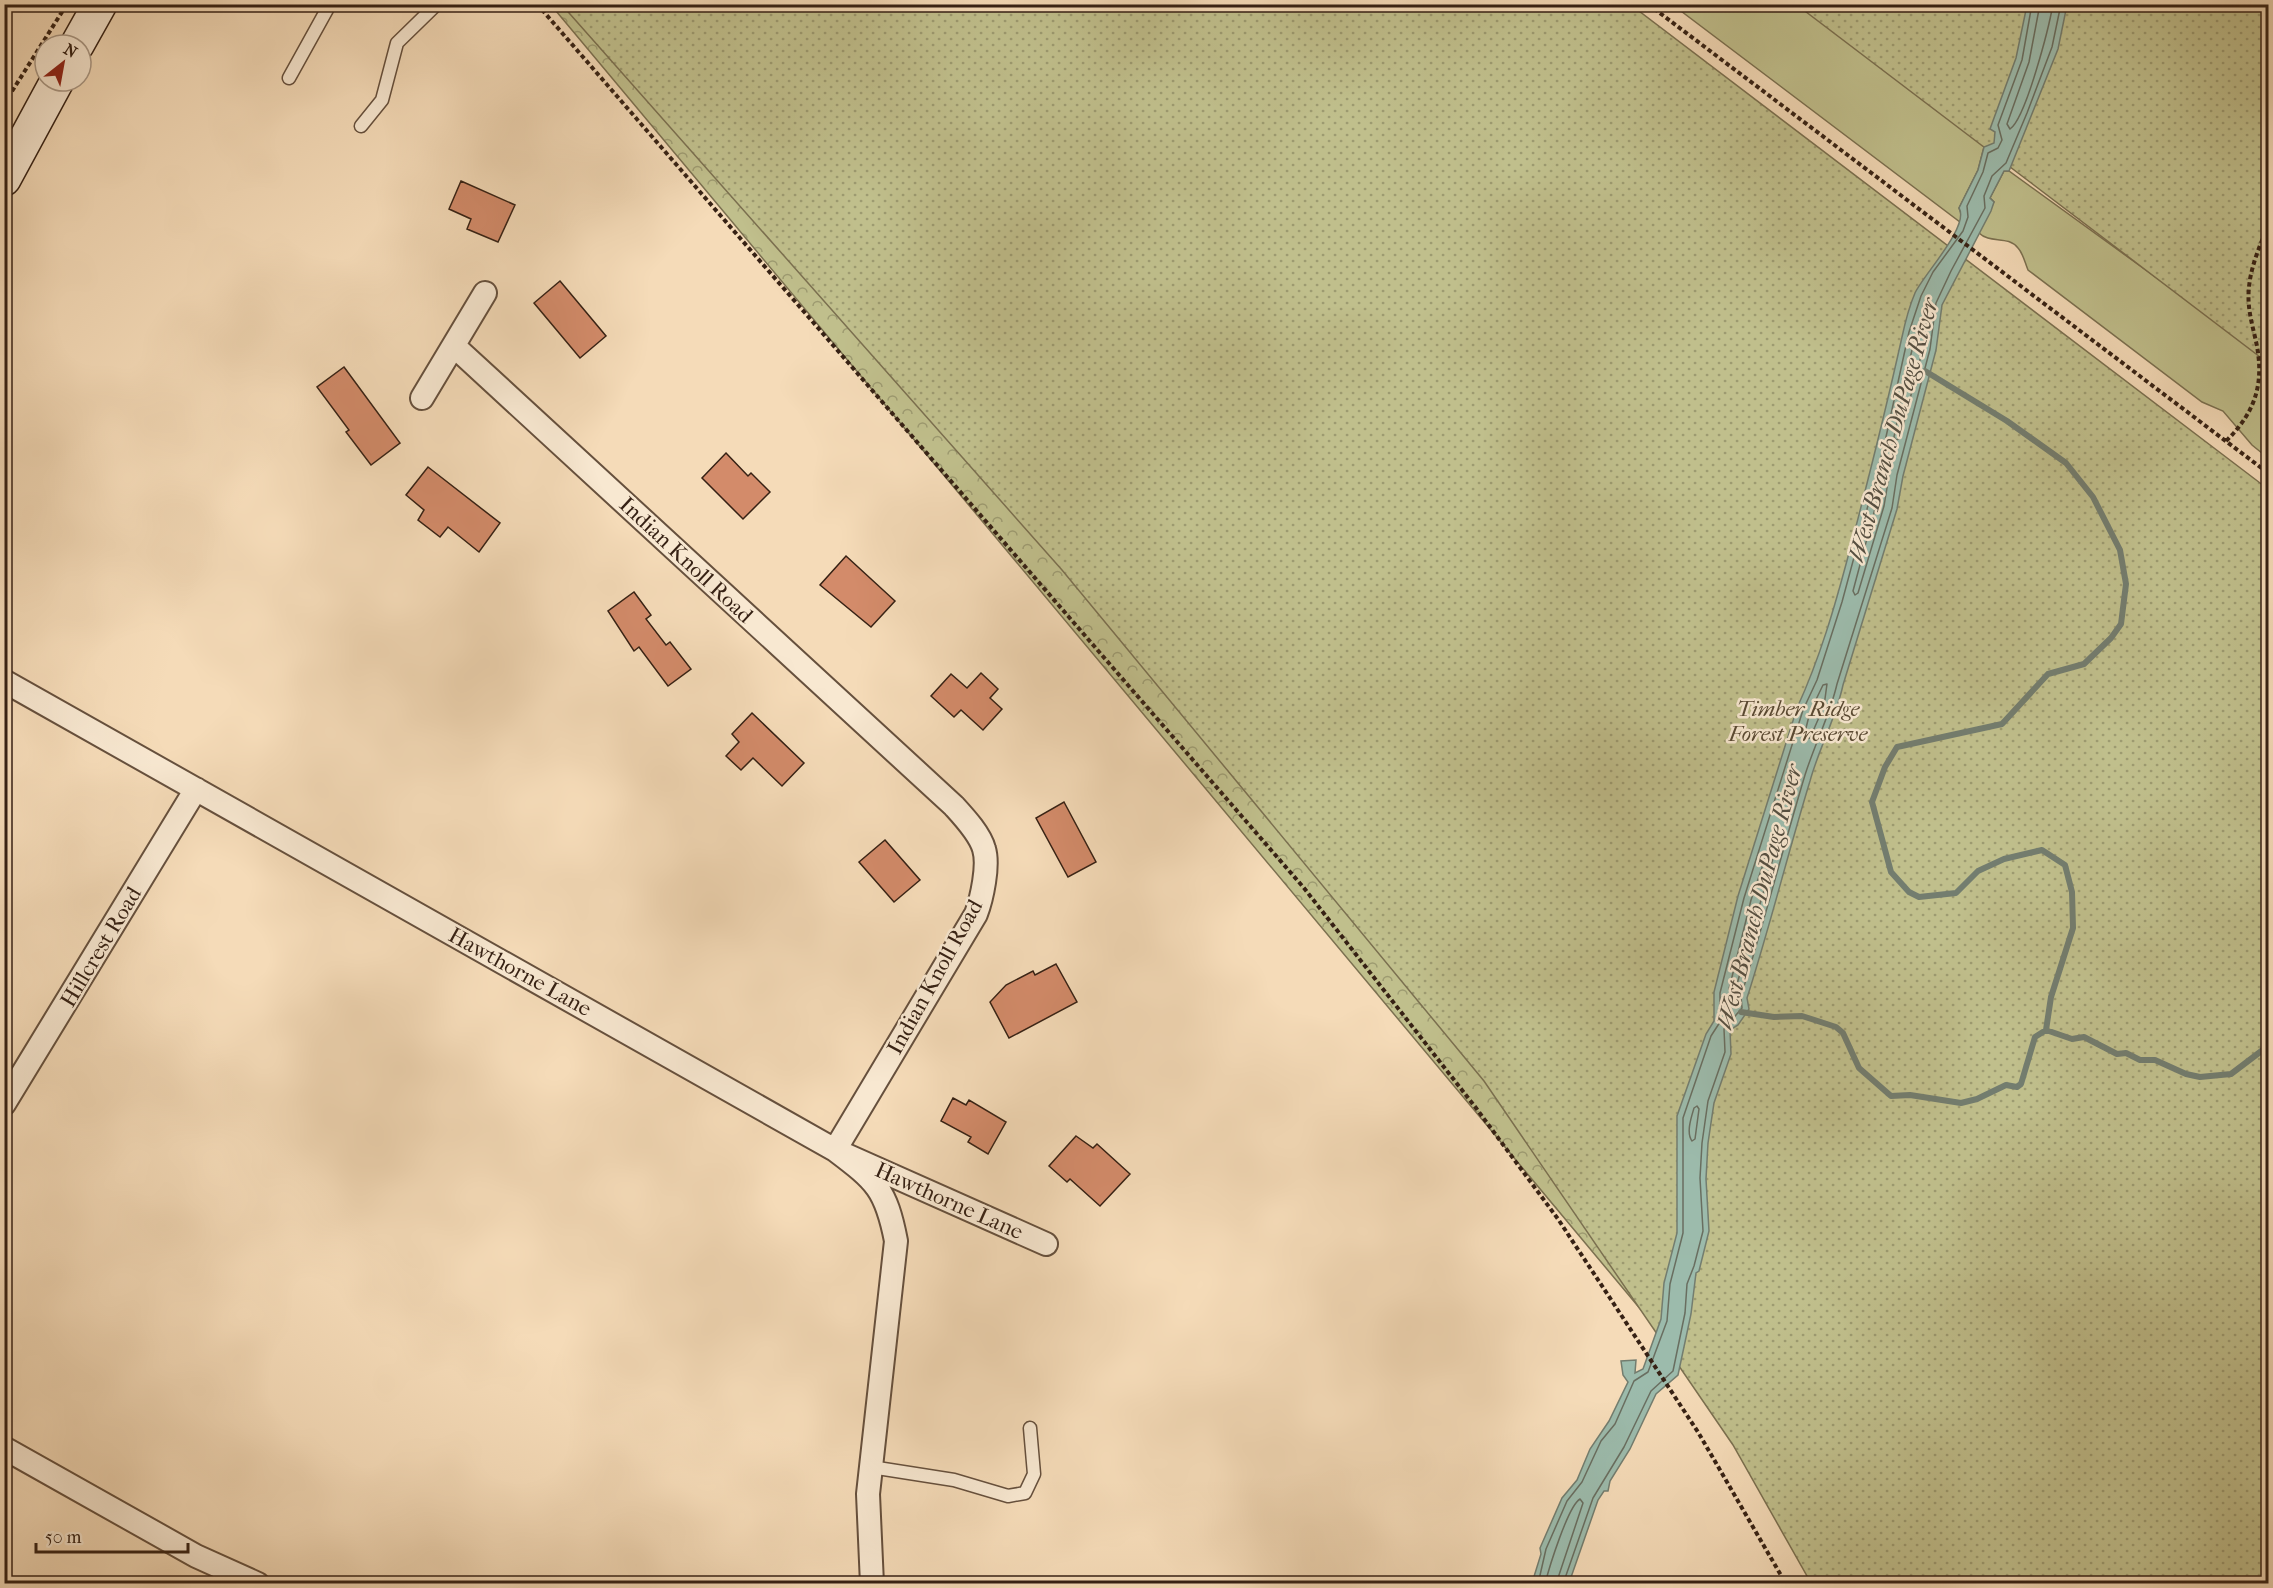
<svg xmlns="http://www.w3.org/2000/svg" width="2273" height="1588" font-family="'IM FELL French Canon',serif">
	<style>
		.grass { fill: #c0bf8c; stroke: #7b7050; stroke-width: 1.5 }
		.forest { fill: url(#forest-crowns); stroke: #7b7050; stroke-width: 1.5 }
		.park { fill: url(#park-dots); stroke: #7b7050; stroke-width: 1.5 }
		.water { fill: #9cbbac; stroke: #737d6f; stroke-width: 1.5 }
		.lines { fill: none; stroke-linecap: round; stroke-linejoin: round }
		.shore { stroke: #696e60; stroke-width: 1.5 }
		.stream { stroke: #737d6f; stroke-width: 6 }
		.building { fill: #d38b6a; stroke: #362114; stroke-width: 1.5 }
		.lane-casing { stroke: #66503d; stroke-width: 15 }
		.street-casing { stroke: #66503d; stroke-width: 26 }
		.secondary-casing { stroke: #362114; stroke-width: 36 }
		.path { stroke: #362114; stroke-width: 4; stroke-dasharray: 4.5 3; stroke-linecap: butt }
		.lane { stroke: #f8e8d1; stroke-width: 12 }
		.street { stroke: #f8e8d1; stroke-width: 22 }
		.secondary { stroke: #f8e8d1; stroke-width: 33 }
		.labels { text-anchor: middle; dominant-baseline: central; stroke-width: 5; stroke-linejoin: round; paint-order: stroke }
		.street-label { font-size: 22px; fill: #362114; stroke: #f8e8d1 }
		.park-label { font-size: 22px; font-style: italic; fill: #584832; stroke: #f8e8d1 }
		.water-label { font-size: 24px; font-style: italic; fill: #554f42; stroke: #f8e8d1 }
	</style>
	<defs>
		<pattern id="forest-crowns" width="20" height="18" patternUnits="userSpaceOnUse" patternTransform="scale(1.5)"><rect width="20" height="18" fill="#c0bf8c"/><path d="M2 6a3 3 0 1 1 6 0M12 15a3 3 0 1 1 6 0" fill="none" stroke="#9d9b71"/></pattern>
		<pattern id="park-dots" width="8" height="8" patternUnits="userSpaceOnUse" patternTransform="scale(1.5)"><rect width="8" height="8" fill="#c0bf8c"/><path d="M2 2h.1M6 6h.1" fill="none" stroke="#9d9b71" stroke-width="1.8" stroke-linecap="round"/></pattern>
	</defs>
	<rect width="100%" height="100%" fill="#f5dbb8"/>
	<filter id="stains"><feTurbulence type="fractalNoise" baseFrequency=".00333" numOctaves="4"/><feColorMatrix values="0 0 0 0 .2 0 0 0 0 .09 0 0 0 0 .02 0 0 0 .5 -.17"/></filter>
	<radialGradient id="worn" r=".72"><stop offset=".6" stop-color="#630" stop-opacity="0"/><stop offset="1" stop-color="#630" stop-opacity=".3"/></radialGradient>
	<path class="grass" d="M 1673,5 L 1800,5 L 1994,143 L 1984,147 L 1978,170 L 1959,208 L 1962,216 L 1960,222 Z
		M 2004,171 L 2009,171 L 2197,307 L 2268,201 L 2268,458 L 2252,445 L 2223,411 L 2202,402 L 2028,270 C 2025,263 2023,253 2018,248 C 2008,235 1990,244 1979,233 L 1994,202 L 1990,198 Z"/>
	<path class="forest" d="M 551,5 L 746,5 L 1427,969 L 1647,1317 Z"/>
	<path class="park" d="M 562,5 L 1631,5 L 2268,489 L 2268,1583 L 1811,1583 L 1733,1445 L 1484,1081 L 1062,570 Z
		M 1797,5 L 2268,5 L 2268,363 Z"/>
	<path class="water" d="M 2027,5 L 2067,5 L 2058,49 L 2009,171 L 2004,171 L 1990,198 L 1994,202 L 1991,211 L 1942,305 L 1936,350 L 1903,476 L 1897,509 L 1843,685 C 1836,718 1819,748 1810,781 C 1788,853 1770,926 1747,998 L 1749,1009 L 1738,1025 L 1730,1030 L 1731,1054 L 1714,1103 L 1708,1143 L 1706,1179 L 1709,1231 L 1699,1271 L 1696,1273 L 1691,1314 L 1678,1375 L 1656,1394 L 1630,1449 L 1610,1481 L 1608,1491 L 1604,1491 L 1598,1500 L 1569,1583 L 1532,1583 L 1541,1554 L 1540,1548 L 1562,1498 L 1577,1480 L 1590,1449 L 1609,1421 L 1628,1382 L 1623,1375 L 1621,1361 L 1636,1360 L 1635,1373 L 1643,1369 L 1661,1319 L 1664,1283 L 1677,1233 L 1677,1116 L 1706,1034 L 1714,1021 L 1714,992 L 1738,896 L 1797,708 C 1820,658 1835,606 1849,553 C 1868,481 1886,409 1902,337 C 1905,323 1909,307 1915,293 C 1924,274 1970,226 1959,208 L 1978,170 L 1984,147 L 1994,143 L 1995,132 L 1990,129 L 2016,58 Z"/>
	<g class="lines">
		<path class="shore" d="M 2040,4 L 2029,62 L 2007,124 L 2010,129 C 2026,118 2049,27 2053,4
			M 1924,319 L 1926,323 L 1923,348 L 1900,438 L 1896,440 L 1894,437 C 1902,398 1908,358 1920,321 Z
			M 1887,472 L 1889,476 L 1884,506 L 1858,593 L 1855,595 L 1853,591 L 1884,475 Z
			M 1827,684 L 1824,706 L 1810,738 L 1806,739 L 1804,736 L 1810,712 L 1823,685 Z
			M 1778,831 L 1780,834 L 1735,991 L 1731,992 L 1729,989 L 1751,900 L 1774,832 Z
			M 1697,1106 L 1699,1109 L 1695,1139 L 1692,1141 C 1686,1133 1691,1118 1694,1108 Z
			M 1538,1584 L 1546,1549 L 1567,1501 L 1582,1482 L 1601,1441 L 1615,1424 L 1634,1381 L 1648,1372 L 1667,1321 L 1670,1284 L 1683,1233 L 1683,1118 L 1711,1036 L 1720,1022 L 1720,993 L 1744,898 L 1803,710 L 1817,680 L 1842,602 L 1884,446 L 1909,332 L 1921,296 L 1933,272 L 1963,231 L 1968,217 L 1967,206 L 1983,172 L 1988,153 L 1998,148 L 2002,140 L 1998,125 L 2022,60 L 2032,4
			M 1545,1584 C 1549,1568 1568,1506 1580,1499 L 1583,1503 L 1556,1584
			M 1563,1584 L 1593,1498 L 1624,1447 L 1651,1391 L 1673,1371 L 1685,1313 L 1687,1284 L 1694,1266 L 1703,1231 L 1700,1178 L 1702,1143 L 1708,1101 L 1725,1052 L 1724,1029 L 1742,1008 L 1741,996 C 1764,923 1783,848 1805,775 C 1815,743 1830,715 1837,684 L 1892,508 L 1897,475 L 1930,349 L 1936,303 L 1951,271 L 1985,208 L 1984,196 L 1992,176 L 2006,163 L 2027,113 L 2052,47 L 2061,4"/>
		<path class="stream" d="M 1925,371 L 2007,421 L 2066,463 L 2093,497 L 2120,550 L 2126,584 L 2121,624 L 2111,638 L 2084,664 L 2048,674 L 2002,724 L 1897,747 L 1885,767 L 1872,802 L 1891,872 L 1909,892 L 1919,897 L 1956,893 L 1978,871 L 2004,859 L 2042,850 L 2065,865 L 2072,892 L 2073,928 L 2051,997 L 2046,1030
			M 1741,1012 L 1774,1017 L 1802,1016 L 1836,1027 L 1843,1033 L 1859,1068 L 1891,1096 L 1910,1095 L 1961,1103 L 1977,1099 L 2006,1085 L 2017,1087 L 2021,1084 L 2035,1037 L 2046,1030 L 2072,1039 L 2084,1037 L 2117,1054 L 2126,1053 L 2140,1060 L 2155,1060 L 2186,1074 L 2200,1077 L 2231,1074 L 2268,1046"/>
	</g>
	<path class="building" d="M 461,181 L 515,205 L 498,242 L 467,229 L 471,219 L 449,209 Z
		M 560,281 L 606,336 L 580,358 L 534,303 Z
		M 344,367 L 400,443 L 371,465 L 346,432 L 349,430 L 317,387 Z
		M 726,453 L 748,476 L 751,473 L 770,492 L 743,519 L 702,478 Z
		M 428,467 L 500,523 L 479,552 L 448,527 L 440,537 L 418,520 L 424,510 L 406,495 Z
		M 846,556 L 895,601 L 871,627 L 820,585 Z
		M 634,592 L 651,615 L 646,619 L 666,645 L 670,642 L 691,669 L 668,686 L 639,647 L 634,651 L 608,611 Z
		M 981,673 L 998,689 L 990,698 L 1002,709 L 983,730 L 961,710 L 954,717 L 931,696 L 951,674 L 967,688 Z
		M 752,713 L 804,763 L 782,786 L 753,758 L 741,770 L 726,756 L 739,742 L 732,734 Z
		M 1064,802 L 1096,862 L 1068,877 L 1036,818 Z
		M 885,840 L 920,880 L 894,902 L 859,862 Z
		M 1056,964 L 1077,1002 L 1009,1038 L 990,1002 L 1006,985 L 1033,971 L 1035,975 Z
		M 953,1098 L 966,1105 L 969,1100 L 1006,1122 L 988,1154 L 968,1142 L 971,1137 L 941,1121 Z
		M 1076,1136 L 1093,1148 L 1097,1144 L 1130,1174 L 1100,1206 L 1070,1179 L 1067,1182 L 1049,1166 Z"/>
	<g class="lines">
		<defs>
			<path id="lane" d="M 289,78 L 330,4
				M 361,126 L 382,100 L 397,43 L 437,4
				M 871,1467 L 954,1480 L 1008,1496 L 1025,1493 L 1034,1474 L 1030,1428"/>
			<path id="street" d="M 454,346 L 954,806 C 964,817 980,834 984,849 C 989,865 982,898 976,914 L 835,1150 C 876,1181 886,1189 896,1241 L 868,1494 L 872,1584
				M 422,398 L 485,293
				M 4,681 L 835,1150 L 1046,1244
				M 4,1104 L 196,789
				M 4,1448 L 196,1556 L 258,1584"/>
			<path id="secondary" d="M 77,45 L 100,4
				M 4,179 L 57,81"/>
		</defs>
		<use href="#lane" class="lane-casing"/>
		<use href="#street" class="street-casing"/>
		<use href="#secondary" class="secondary-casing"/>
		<path class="path" d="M 537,4 L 1304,888 L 1476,1108 L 1558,1219 L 1698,1432 L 1786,1584
			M 1648,4 L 2268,473
			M 2268,28 C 2263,58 2264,85 2268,115
			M 4,104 L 67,4
			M 2226,441 C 2258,410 2265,379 2255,337 C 2251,320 2247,305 2249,287 C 2251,266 2260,245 2268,226"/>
		<use href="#lane" class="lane"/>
		<use href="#street" class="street"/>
		<use href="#secondary" class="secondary"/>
	</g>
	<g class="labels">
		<g class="street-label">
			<text transform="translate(686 560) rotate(43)">Indian Knoll Road</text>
			<text transform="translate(101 947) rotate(-59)">Hillcrest Road</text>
			<text transform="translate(520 972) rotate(29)">Hawthorne Lane</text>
			<text transform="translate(935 977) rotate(-61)">Indian Knoll Road</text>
			<text transform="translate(949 1201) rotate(24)">Hawthorne Lane</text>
		</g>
		<g class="park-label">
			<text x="1798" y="709">Timber Ridge<tspan x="1798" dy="25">Forest Preserve</tspan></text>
		</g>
		<g class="water-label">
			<text transform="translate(1893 430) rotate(-74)">West Branch DuPage River</text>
			<text transform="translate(1759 897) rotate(-75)">West Branch DuPage River</text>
		</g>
	</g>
	<rect width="2273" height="1588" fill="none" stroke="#f5dbb8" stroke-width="24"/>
	<rect x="6" y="6" width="2261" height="1576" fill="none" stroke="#362114" stroke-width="3"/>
	<rect x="12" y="12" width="2249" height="1564" fill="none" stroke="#362114" stroke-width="1.5"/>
	<g transform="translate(63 63) rotate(31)"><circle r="28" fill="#f8e8d1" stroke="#aa9885" stroke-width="1.5"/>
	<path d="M0-4.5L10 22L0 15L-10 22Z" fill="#8f2418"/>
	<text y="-9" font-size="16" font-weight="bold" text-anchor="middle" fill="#362114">N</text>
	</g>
	<path d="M36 1543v9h152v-9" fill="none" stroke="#362114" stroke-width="3"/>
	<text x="45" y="1543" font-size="18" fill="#362114" stroke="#f8e8d1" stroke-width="4.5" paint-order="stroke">50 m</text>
	<rect width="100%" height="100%" filter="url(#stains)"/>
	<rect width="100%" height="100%" fill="url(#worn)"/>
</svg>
